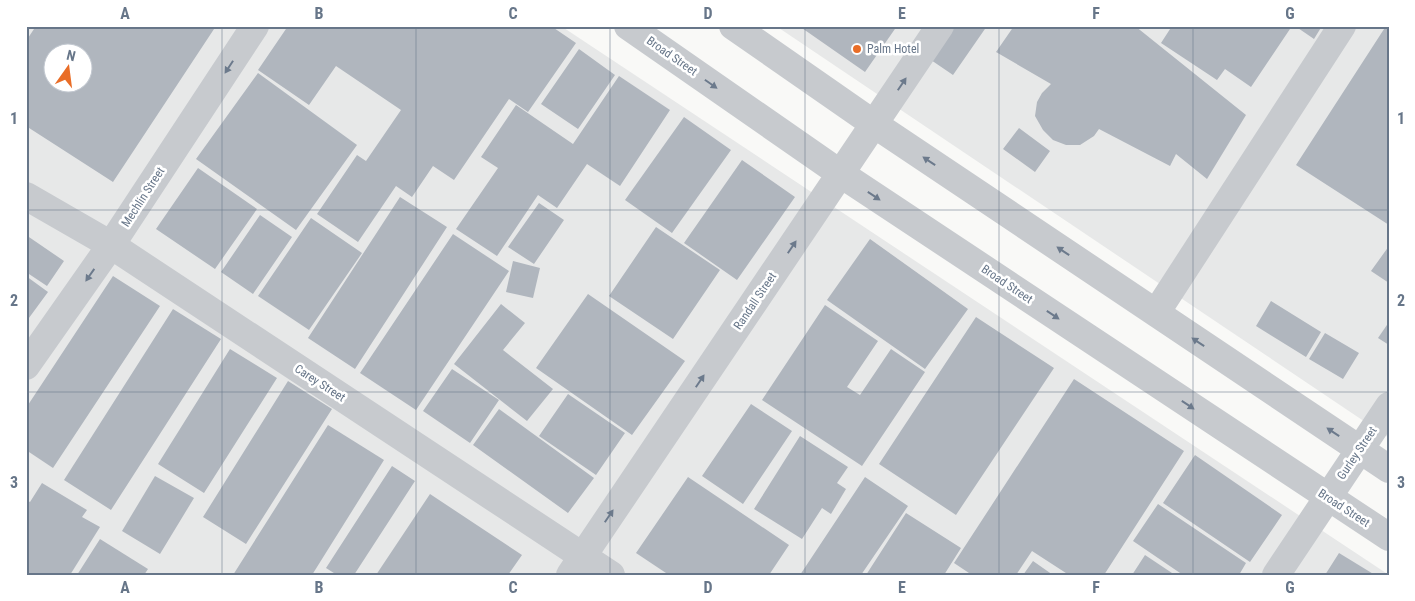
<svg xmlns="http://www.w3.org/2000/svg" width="1415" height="601" font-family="'Roboto Condensed',sans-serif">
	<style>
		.built { fill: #e7e8e8; fill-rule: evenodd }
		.building { fill: #b0b6be; fill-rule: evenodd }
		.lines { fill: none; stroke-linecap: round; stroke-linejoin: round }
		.minor { stroke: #c7cace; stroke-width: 28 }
		.oneway { fill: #6c7a8c }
		.grid { fill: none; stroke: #677689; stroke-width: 1; stroke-opacity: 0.55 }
		.poi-dot { fill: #e96d27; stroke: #fff; stroke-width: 2 }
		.labels { text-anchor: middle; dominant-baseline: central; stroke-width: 5; stroke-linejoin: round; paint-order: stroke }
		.poi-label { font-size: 12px; fill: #677689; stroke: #fff; text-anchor: start }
		.street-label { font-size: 12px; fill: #677689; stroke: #fff }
		.neatline { fill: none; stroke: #677689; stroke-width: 2 }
		.grid-label { font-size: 16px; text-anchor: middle; font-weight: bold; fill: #677689 }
	</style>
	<rect width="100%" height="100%" fill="#f9f9f7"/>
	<path class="built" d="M 26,26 L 561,26 L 1389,575 L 26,575 ZM 52,52 L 82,52 L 82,82 L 52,82 Z
		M 776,26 L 1389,26 L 1389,438 Z"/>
	<path class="building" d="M 36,26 L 216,26 L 113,182 L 26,126 L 26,41 ZM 52,52 L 82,52 L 82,82 L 52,82 Z
		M 288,26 L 551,26 L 576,43 L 528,112 L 509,99 L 454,180 L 433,166 L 412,197 L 396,186 L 358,242 L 317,214 L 357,155 L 366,161 L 401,110 L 336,66 L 309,105 L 258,70 Z
		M 799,26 L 897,26 L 865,72 Z
		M 955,26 L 987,26 L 953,75 L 931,60 Z
		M 1014,26 L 1135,26 L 1246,115 L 1207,179 L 1176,154 L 1170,166 L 1099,129 L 1094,136 L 1080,145 L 1066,145 L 1053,140 L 1043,130 L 1035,116 L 1037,102 L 1042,93 L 1051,84 L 996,52 Z
		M 1172,26 L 1292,26 L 1251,87 L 1225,69 L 1217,80 L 1161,43 Z
		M 1295,26 L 1322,26 L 1314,39 Z
		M 1386,26 L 1389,26 L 1389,225 L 1296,165 Z
		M 579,49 L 615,75 L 578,129 L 541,104 Z
		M 258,73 L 357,145 L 296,230 L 196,159 Z
		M 619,76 L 670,110 L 620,186 L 587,164 L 557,208 L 538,195 L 497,256 L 456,229 L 498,168 L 481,157 L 516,105 L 573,144 Z
		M 684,117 L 731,150 L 672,233 L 625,200 Z
		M 1019,128 L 1050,151 L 1035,172 L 1003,149 Z
		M 742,160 L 795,197 L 737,280 L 684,243 Z
		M 198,168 L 257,209 L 215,269 L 156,229 Z
		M 400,197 L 447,227 L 355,369 L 308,338 Z
		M 539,203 L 564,220 L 534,264 L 508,247 Z
		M 260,215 L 292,237 L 253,294 L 221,272 Z
		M 311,218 L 362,253 L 309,330 L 258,296 Z
		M 656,227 L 720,270 L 673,339 L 609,296 Z
		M 453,234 L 509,271 L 416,410 L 360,373 Z
		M 26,235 L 64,261 L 47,286 L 26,272 Z
		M 870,239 L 968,309 L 925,369 L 827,300 Z
		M 1389,246 L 1389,283 L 1371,271 Z
		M 513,261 L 540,268 L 533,298 L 506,292 Z
		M 26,276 L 48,292 L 26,322 Z
		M 113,276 L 160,306 L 53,468 L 26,450 L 26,408 Z
		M 588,294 L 685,361 L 632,435 L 536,368 Z
		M 1271,301 L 1321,332 L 1306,357 L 1256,326 Z
		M 501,304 L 525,323 L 503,350 L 553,389 L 527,421 L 454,364 Z
		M 825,305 L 878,341 L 847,387 L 860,395 L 891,349 L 925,372 L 862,466 L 762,400 Z
		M 173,309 L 221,339 L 111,510 L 64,480 Z
		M 976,317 L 1054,368 L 956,515 L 879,464 Z
		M 1389,322 L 1389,345 L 1378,338 Z
		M 1325,333 L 1359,353 L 1343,379 L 1309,359 Z
		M 230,349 L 277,378 L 204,493 L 158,464 Z
		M 452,369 L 499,400 L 470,443 L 423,411 Z
		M 1074,379 L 1184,451 L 1104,575 L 1069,575 L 1032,551 L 1016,575 L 972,575 L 954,563 Z
		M 288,381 L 332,409 L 246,544 L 203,517 Z
		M 568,394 L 625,433 L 596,475 L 539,436 Z
		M 751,404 L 792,431 L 743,504 L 702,476 Z
		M 499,409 L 594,478 L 568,513 L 473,445 Z
		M 328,425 L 384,460 L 312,575 L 233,575 Z
		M 800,436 L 848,467 L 837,483 L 846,489 L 831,514 L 822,508 L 802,539 L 754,509 Z
		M 1195,455 L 1282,515 L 1250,562 L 1163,503 Z
		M 392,466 L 415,481 L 354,575 L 337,575 L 326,568 Z
		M 155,476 L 194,498 L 160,554 L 122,531 Z
		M 688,477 L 789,545 L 769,575 L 669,575 L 636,553 Z
		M 865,477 L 908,506 L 861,575 L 800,575 Z
		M 42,483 L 87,510 L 82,517 L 100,527 L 70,575 L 26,575 L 26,500 L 30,502 Z
		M 430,494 L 522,555 L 508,575 L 376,575 Z
		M 1158,504 L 1246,563 L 1239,575 L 1183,575 L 1133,541 Z
		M 906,513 L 961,548 L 944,575 L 866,575 Z
		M 100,539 L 148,569 L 144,575 L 77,575 Z
		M 1339,553 L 1375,575 L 1325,575 Z
		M 1145,555 L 1175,575 L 1132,575 Z
		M 1033,561 L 1053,575 L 1023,575 Z"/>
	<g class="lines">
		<path class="minor" d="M 628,26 L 841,174 L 1389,537
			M 733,26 L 874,124 L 1389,469
			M 26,196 L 111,245 L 611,575
			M 1156,313 L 1342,26
			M 26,366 L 111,245 L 255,26
			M 570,575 L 940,26
			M 1276,575 L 1389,406"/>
	</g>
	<defs><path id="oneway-solid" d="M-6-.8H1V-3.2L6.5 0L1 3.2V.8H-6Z" transform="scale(1.25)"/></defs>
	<g class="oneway">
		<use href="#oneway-solid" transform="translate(229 67) rotate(123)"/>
		<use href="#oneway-solid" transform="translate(711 84) rotate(35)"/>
		<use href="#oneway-solid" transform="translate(902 84) rotate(-56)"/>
		<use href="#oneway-solid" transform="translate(929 161) rotate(-146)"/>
		<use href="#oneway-solid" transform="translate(874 196) rotate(34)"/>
		<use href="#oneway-solid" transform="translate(792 247) rotate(-56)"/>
		<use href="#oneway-solid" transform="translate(1063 251) rotate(-146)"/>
		<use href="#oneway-solid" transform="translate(90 275) rotate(125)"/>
		<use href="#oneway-solid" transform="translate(1053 315) rotate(34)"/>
		<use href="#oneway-solid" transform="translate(1198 342) rotate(-146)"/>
		<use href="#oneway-solid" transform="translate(700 381) rotate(-56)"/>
		<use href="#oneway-solid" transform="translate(1188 405) rotate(34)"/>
		<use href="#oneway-solid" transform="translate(1333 432) rotate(-146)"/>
		<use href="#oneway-solid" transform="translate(609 516) rotate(-56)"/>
	</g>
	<path class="grid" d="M 222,26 L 222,575M 416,26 L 416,575M 610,26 L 610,575M 805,26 L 805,575M 999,26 L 999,575M 1193,26 L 1193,575M 26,210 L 1389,210M 26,392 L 1389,392"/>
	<circle class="poi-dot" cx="857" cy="49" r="5"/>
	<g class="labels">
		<g class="poi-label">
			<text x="867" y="49">Palm Hotel</text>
		</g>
		<g class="street-label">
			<text transform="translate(672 56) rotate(35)">Broad Street</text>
			<text transform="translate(143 197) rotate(-57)">Mechlin Street</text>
			<text transform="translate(1007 284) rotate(34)">Broad Street</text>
			<text transform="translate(755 301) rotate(-56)">Randall Street</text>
			<text transform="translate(320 383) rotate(33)">Carey Street</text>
			<text transform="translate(1357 453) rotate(-56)">Gurley Street</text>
			<text transform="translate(1344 508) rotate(33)">Broad Street</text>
		</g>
	</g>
	<rect width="1415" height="601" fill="none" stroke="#ffffff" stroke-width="55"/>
	<g transform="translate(68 68) rotate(14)"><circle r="24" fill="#ffffff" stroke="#c2c8d0"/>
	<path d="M0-4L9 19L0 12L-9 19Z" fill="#e96d27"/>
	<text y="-8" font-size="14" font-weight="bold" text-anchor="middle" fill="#677689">N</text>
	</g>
	<rect x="28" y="28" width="1360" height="546" class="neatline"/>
	<g class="grid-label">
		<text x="125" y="19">A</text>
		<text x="319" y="19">B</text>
		<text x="513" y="19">C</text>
		<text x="708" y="19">D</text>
		<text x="902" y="19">E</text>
		<text x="1096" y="19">F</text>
		<text x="1290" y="19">G</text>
		<text x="14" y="124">1</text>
		<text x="1401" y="124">1</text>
		<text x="14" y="306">2</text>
		<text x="1401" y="306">2</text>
		<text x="14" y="488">3</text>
		<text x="1401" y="488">3</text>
		<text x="125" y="593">A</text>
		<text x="319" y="593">B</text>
		<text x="513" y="593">C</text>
		<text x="708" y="593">D</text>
		<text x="902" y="593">E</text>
		<text x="1096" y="593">F</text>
		<text x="1290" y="593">G</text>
	</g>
</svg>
